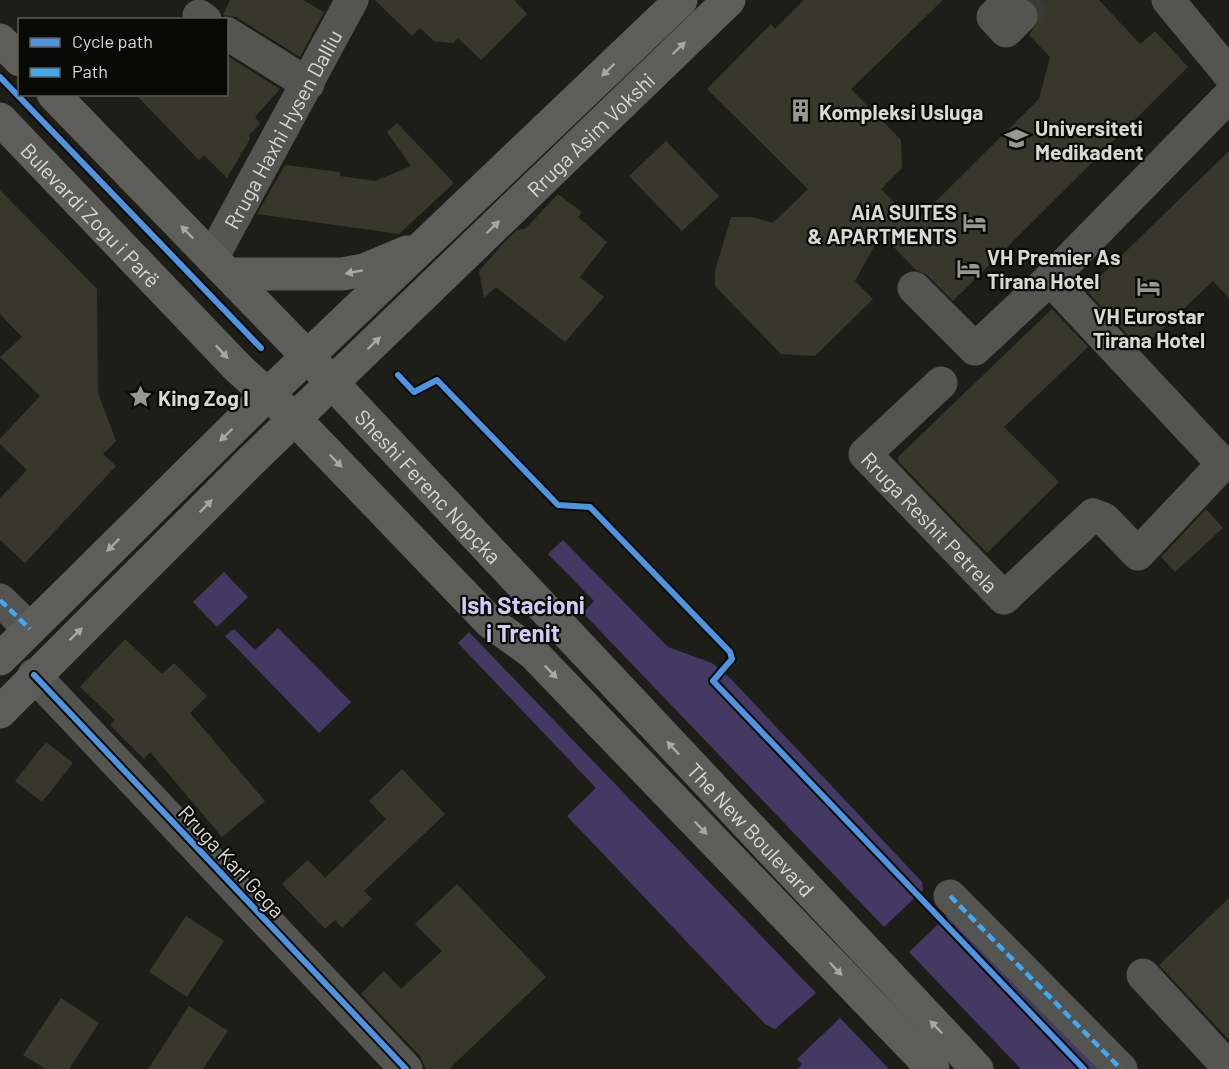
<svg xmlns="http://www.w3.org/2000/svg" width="1229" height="1069" font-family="Barlow,sans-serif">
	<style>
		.green { fill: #433962 }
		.building { fill: #37382b }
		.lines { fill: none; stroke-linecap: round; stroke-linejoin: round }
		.minor-tunnel { stroke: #3a3a35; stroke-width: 33; stroke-dasharray: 33 16; stroke-linecap: butt }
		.minor { stroke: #545451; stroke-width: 33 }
		.major { stroke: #5d5e5a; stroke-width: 33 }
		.quiet { stroke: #3fa9f5; stroke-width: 4.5; stroke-dasharray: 9 4.5; stroke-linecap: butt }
		.cycleway-casing { stroke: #090a06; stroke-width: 10 }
		.cycleway { stroke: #4d94e3; stroke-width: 6 }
		.oneway { fill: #a7a8a2 }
		.labels { text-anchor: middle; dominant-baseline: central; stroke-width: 4.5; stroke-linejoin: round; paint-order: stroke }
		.poi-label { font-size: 21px; font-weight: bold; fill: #d8d9d2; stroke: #090a06; text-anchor: start }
		.street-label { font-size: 21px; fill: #d8d9d2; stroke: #090a06 }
		.quarter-label { font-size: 24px; font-weight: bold; fill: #d3cbf6; stroke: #090a06 }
	</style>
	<rect width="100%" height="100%" fill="#1e1e19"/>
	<path class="green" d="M 563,540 L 668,647 L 712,663 L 732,680 L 922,882 L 923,890 L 884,927 L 583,613 L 594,601 L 548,554 Z
		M 224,572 L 248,597 L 217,627 L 193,602 Z
		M 278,628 L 351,702 L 319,733 L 225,636 L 234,629 L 255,650 Z
		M 469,632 L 816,993 L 775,1029 L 765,1024 L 567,816 L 596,788 L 458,643 Z
		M 953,910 L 1105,1069 L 1021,1069 L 909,952 Z
		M 840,1018 L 889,1069 L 798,1069 L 802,1064 L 797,1059 Z"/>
	<path class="building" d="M 230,0 L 303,0 L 324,12 L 300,57 L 236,17 L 223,15 Z
		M 375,0 L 514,0 L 527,14 L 481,60 L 458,38 L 453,43 L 434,41 L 420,28 L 412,36 Z
		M 804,0 L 943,0 L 851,89 L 901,140 L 902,168 L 881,189 L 914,223 L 1039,99 L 1050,57 L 1029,35 L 1039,20 L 1039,11 L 1030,0 L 1099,0 L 1140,44 L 1155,31 L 1188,67 L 953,301 L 927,275 L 916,270 L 881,234 L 855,281 L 873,299 L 815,356 L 781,354 L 715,286 L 715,271 L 731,217 L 753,217 L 773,223 L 808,189 L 707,89 L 771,24 L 775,29 Z
		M 226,55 L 280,89 L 255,117 L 260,124 L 249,135 L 250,139 L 227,178 L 204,155 L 199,160 L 135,94 L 226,94 Z
		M 397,123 L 454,183 L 399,234 L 257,214 L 285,165 L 340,172 L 340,176 L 375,181 L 411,166 L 387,132 Z
		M 666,141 L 719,196 L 682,231 L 629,176 Z
		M 1229,151 L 1229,298 L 1213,281 L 1141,349 L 1086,290 Z
		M 0,190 L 97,289 L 98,393 L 116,441 L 103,454 L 116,466 L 25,563 L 0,540 L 0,498 L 27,470 L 0,444 L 0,439 L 40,396 L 0,357 L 22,337 L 0,314 Z
		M 558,194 L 582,212 L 578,217 L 607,242 L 580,277 L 604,297 L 565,342 L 496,287 L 484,298 L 479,271 L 502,245 L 517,230 L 525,229 Z
		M 1052,309 L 1088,347 L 1004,427 L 1059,482 L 987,553 L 898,461 L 898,457 Z
		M 1206,509 L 1223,528 L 1175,572 L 1161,557 Z
		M 125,639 L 162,674 L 174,663 L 207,696 L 190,713 L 265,801 L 222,837 L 150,752 L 144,759 L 110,725 L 115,720 L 80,687 Z
		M 46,742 L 73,763 L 42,802 L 15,781 Z
		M 402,769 L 445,814 L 364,891 L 372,899 L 342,928 L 335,920 L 325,929 L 282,884 L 308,860 L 325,878 L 386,819 L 369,801 Z
		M 457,884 L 546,977 L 449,1069 L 426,1069 L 420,1056 L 361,994 L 384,971 L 401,989 L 442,951 L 415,924 Z
		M 1229,898 L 1229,1040 L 1159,965 Z
		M 186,916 L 224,941 L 187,997 L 149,972 Z
		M 61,998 L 99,1023 L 69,1069 L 46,1069 L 23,1055 Z
		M 189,1006 L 228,1031 L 203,1069 L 148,1069 Z"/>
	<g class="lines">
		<path class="minor-tunnel" d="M 1021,16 L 1038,0"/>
		<g class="minor">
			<path d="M 1010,0 L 993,17 L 1006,31 L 1021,16"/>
			<path d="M 1168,0 L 1229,74"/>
			<path d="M 199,16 L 205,20"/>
			<path d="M 226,33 L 308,84"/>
			<path id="s1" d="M 212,258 L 352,0"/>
			<path d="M 914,288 L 975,349 L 1050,279 L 1229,96"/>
			<path id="s2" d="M 941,383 L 865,454 L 1004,598 L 1093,515 L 1104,519 L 1138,554 L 1223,464 L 1050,279"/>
			<path d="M 0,600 L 30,629"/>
			<path d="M 34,675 L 406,1069"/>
			<path d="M 950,896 L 1121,1069"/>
			<path d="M 1143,975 L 1229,1068"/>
		</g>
		<g class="major">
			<path d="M 0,40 L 20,60"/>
			<path id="s3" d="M 53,94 L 307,356 L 977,1069"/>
			<path id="s4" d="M 0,119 L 239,369 L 295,419 L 490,622 L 533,653 L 933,1069"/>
			<path d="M 228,274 L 342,274 L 364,270 L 407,252"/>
			<path d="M 0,659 L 268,394 L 681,0"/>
			<path id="s5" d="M 0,712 L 253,459 L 729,0"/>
		</g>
		<path class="quiet" d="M 0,600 L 30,629
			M 950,896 L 1121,1069"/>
		<defs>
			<path id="cycleway" d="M 0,77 L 261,348
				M 398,375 L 414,392 L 437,380 L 558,505 L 590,507 L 730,652 L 732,659 L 713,681 L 1084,1069
				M 34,675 L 406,1069"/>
		</defs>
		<use href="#cycleway" class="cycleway-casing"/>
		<use href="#cycleway" class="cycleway"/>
	</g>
	<defs><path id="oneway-solid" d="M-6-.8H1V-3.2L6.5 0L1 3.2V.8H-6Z" transform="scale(1.5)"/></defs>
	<g class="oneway">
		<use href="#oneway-solid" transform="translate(679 48) rotate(-44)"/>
		<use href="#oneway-solid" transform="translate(608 70) rotate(136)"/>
		<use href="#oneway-solid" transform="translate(493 227) rotate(-44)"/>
		<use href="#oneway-solid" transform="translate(187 232) rotate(-134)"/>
		<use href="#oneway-solid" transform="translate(354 272) rotate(170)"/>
		<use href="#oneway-solid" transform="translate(374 343) rotate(-44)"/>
		<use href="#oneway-solid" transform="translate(222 352) rotate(47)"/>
		<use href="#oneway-solid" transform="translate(226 435) rotate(136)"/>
		<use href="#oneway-solid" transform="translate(336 461) rotate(46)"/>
		<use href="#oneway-solid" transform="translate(206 506) rotate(-45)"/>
		<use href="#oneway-solid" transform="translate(113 545) rotate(135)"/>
		<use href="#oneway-solid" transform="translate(76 634) rotate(-44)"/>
		<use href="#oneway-solid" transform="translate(551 672) rotate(46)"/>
		<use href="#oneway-solid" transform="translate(673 748) rotate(-133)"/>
		<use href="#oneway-solid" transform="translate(701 828) rotate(46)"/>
		<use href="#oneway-solid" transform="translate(836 969) rotate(46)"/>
		<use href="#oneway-solid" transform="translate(936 1027) rotate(-134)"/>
	</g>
	<defs>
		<symbol id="building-bare" viewBox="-9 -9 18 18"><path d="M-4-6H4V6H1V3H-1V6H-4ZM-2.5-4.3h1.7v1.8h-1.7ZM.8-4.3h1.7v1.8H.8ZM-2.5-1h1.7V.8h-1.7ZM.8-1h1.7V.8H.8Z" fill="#979891" stroke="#090a06" stroke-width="2.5" paint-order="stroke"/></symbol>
		<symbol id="university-bare" viewBox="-9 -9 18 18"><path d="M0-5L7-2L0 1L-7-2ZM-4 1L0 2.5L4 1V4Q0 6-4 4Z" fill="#979891" stroke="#090a06" stroke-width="2.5" paint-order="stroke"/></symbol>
		<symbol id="hotel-bare" viewBox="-9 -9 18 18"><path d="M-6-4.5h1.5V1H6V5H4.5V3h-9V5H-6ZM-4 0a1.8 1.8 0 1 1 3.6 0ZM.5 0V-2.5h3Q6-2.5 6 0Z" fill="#979891" stroke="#090a06" stroke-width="2.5" paint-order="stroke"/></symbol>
		<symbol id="sight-bare" viewBox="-9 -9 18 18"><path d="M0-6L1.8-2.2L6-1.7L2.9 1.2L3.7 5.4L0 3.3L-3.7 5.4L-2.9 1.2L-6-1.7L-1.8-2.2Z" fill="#979891" stroke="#090a06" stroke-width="2.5" paint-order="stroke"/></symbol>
	</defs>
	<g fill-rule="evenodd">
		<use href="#building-bare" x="784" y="94" width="33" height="33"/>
		<use href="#university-bare" x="1000" y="122" width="33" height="33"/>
		<use href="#hotel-bare" x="958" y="206" width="33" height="33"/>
		<use href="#hotel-bare" x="952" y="252" width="33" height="33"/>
		<use href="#hotel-bare" x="1132" y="270" width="33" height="33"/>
		<use href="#sight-bare" x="124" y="380" width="33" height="33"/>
	</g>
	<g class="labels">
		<g class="poi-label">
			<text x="819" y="111">Kompleksi Usluga</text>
			<text x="1035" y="127">Universiteti<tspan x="1035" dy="24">Medikadent</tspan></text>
			<text x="957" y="211" text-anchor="end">AiA SUITES<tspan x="957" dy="24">&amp; APARTMENTS</tspan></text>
			<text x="987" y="256">VH Premier As<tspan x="987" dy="24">Tirana Hotel</tspan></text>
			<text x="1149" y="315" text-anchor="middle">VH Eurostar<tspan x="1149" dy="24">Tirana Hotel</tspan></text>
			<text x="158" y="397">King Zog I</text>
		</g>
		<g class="street-label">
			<text stroke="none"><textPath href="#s1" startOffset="147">Rruga Haxhi Hysen Dalliu</textPath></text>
			<text stroke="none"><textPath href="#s5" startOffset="826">Rruga Asim Vokshi</textPath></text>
			<text stroke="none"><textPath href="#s4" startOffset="132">Bulevardi Zogu i Parë</textPath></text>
			<text stroke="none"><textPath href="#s3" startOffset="543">Sheshi Ferenc Nopçka</textPath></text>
			<text stroke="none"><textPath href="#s2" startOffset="198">Rruga Reshit Petrela</textPath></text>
			<text stroke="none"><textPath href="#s3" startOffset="1014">The New Boulevard</textPath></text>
			<text transform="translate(232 861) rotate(47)">Rruga Karl Gega</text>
		</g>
		<g class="quarter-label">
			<text x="523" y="604">Ish Stacioni<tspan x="523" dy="28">i Trenit</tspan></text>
		</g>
	</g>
	<rect x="18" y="18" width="210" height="78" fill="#090a06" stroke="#5c5d58" stroke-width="1.5"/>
	<rect x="30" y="38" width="30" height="9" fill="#4d94e3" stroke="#5c5d58" stroke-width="1.5"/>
	<text x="72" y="48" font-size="18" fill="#d8d9d2">Cycle path</text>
	<rect x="30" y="68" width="30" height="9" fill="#3fa9f5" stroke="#5c5d58" stroke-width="1.5"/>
	<text x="72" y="78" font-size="18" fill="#d8d9d2">Path</text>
</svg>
